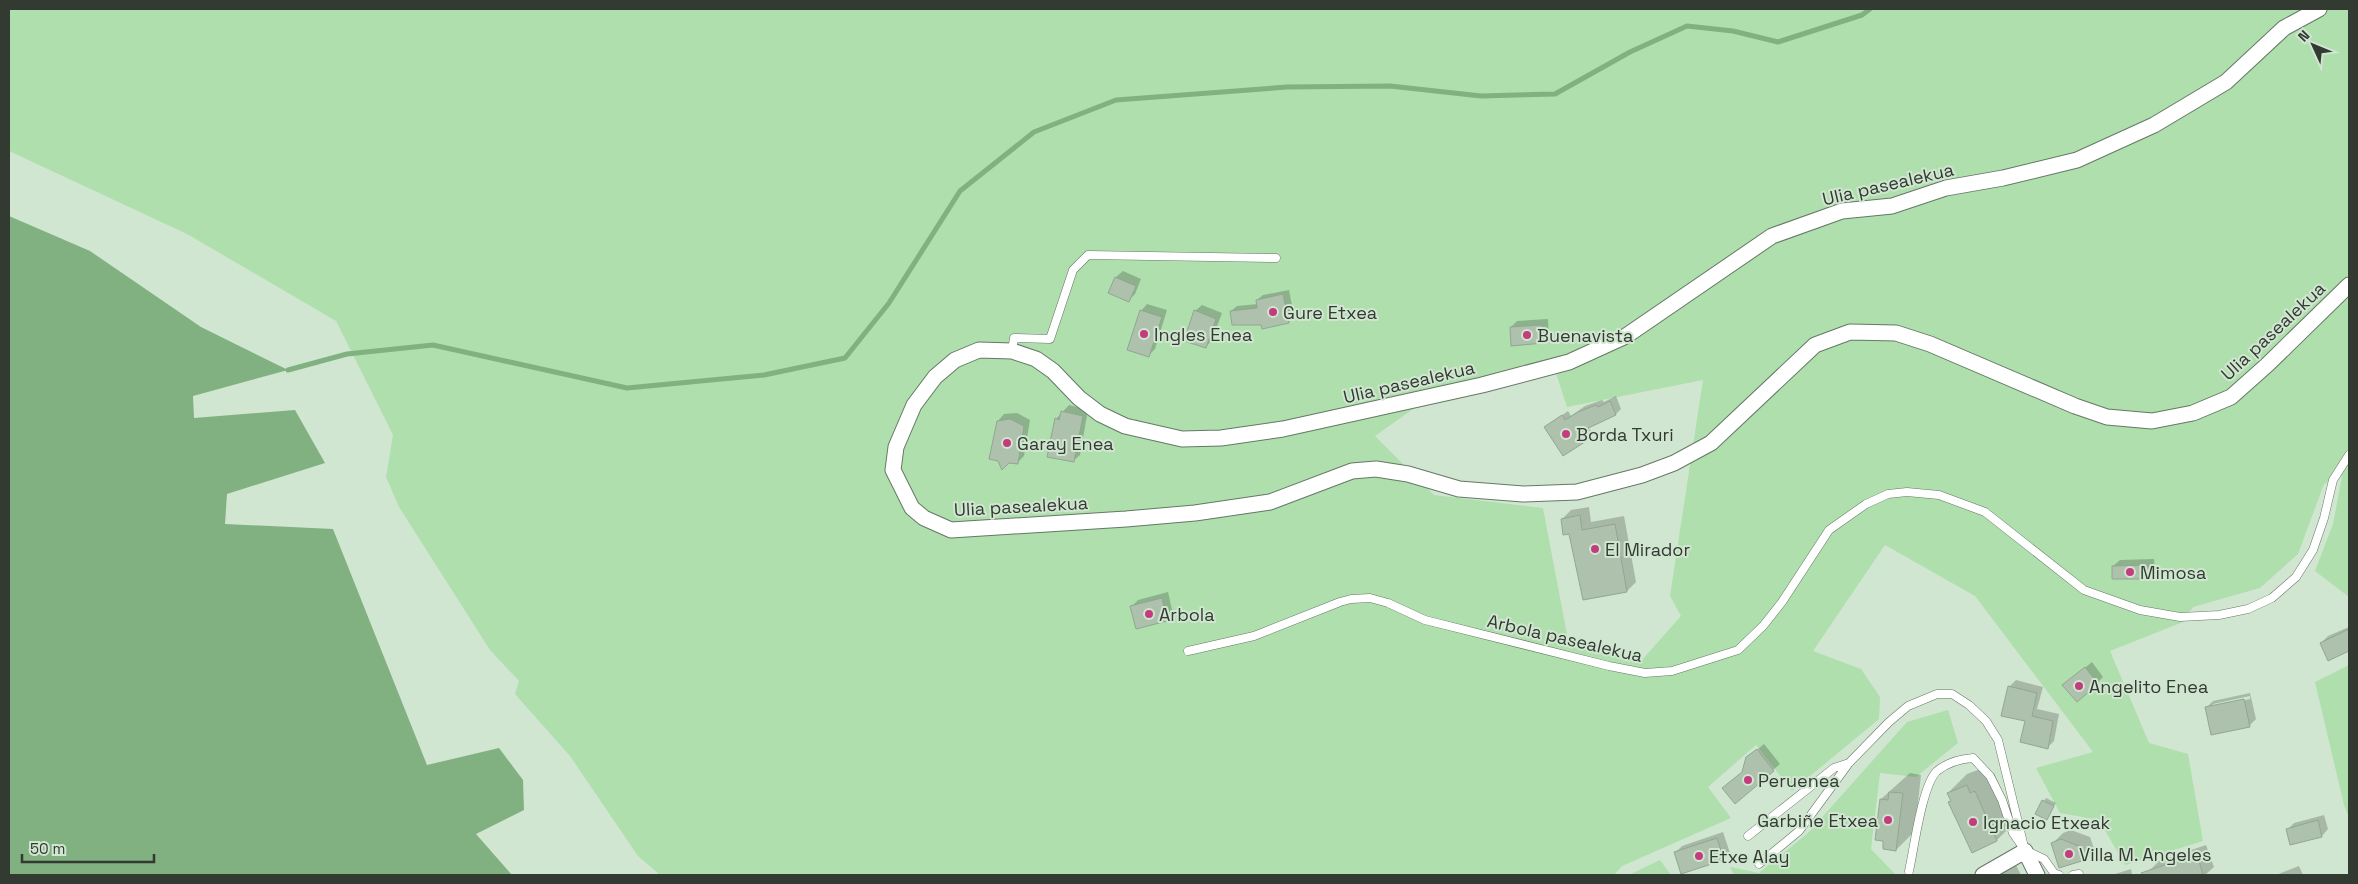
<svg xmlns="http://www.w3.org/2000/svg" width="2358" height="884" font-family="'Space Grotesk',sans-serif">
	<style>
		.green { fill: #aedfad; fill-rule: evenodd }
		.water { fill: #81b181 }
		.shadow { fill: #0003; fill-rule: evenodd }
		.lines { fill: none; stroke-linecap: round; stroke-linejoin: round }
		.stream { stroke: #81b181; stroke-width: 5 }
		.building { fill: #adc1ad; stroke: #92a692 }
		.service-casing { stroke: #657865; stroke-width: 9 }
		.minor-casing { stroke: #657865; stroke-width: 17 }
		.service { stroke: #fff; stroke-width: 8 }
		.minor { stroke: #fff; stroke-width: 15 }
		.poi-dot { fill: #c33d7e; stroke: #d1e6d1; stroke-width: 2 }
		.labels { text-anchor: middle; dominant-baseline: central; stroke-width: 4; stroke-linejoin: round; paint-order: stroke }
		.street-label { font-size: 18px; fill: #323a32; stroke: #d1e6d1 }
		.poi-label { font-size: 18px; fill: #323a32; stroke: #d1e6d1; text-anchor: start }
	</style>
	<rect width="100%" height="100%" fill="#d1e6d1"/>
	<path class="green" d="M 9,9 L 2349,9 L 2349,597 L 2315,571 L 2333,524 L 2342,476 L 2324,484 L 2298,554 L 2260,588 L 2193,607 L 2183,622 L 2110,651 L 2149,743 L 2188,754 L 2203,841 L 2125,865 L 2099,820 L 2060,813 L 2036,768 L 2093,752 L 1975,596 L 1885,545 L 1813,651 L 1861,669 L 1880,697 L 1879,719 L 1792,791 L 1756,745 L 1708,787 L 1731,818 L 1622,866 L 1614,875 L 660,875 L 638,856 L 570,756 L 515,694 L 519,681 L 490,650 L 399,507 L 386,477 L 393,435 L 336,321 L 187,234 L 9,151 ZM 1552,361 L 1567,407 L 1703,380 L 1670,596 L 1681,616 L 1642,660 L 1569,645 L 1543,508 L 1434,495 L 1375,436 L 1420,404 Z
		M 2349,665 L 2349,817 L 2344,805 L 2315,682 Z
		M 1948,710 L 1958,743 L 1916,777 L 1880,773 L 1871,849 L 1896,875 L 1734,875 L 1730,867 L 1759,873 L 1808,833 L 1907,722 Z
		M 1660,860 L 1671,875 L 1631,875 L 1633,873 Z"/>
	<path class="water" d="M 9,216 L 90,251 L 201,327 L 288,370 L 193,396 L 194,418 L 295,410 L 325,463 L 227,494 L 225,524 L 333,529 L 427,765 L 499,748 L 523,780 L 524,810 L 476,834 L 512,875 L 9,875 Z"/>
	<path class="shadow" d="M 1123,271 L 1141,279 L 1135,294 L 1129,300 L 1110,292 L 1116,277 Z
		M 1289,290 L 1294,316 L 1289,322 L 1263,327 L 1262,324 L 1231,311 L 1237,306 L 1258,304 L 1257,300 L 1263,295 Z
		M 1147,304 L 1167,310 L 1155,349 L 1149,355 L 1141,311 Z
		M 1202,305 L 1222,313 L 1212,340 L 1206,347 L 1195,311 Z
		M 1548,319 L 1549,336 L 1543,342 L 1511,327 L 1517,321 Z
		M 1616,396 L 1621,409 L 1616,414 L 1588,427 L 1592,433 L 1587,439 L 1545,427 L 1568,411 L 1571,416 L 1585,406 L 1602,400 L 1604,402 Z
		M 1069,405 L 1088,410 L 1080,455 L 1073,461 L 1056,419 Z
		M 1017,413 L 1030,420 L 1024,456 L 1017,463 L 999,460 L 998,421 L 1004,414 Z
		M 1589,507 L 1591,522 L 1624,516 L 1636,582 L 1627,591 L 1570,532 L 1562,519 L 1571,510 Z
		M 2154,559 L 2155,571 L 2148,577 L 2113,566 L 2120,560 Z
		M 1168,592 L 1173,614 L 1167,620 L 1132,606 L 1138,600 Z
		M 2349,627 L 2349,650 L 2328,659 L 2321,643 L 2328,636 Z
		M 2092,662 L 2103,677 L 2097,683 L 2064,685 Z
		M 2016,680 L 2043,687 L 2037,709 L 2059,714 L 2054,741 L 2047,748 L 2009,687 Z
		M 2250,693 L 2256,719 L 2249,726 L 2207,707 L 2213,701 ZM 2250,696 L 2250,699 L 2213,707 L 2213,704 Z
		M 1764,744 L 1780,764 L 1773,770 L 1743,771 L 1747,758 Z
		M 1986,767 L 1989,775 L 1994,773 L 2016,821 L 1997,840 L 1952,801 L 1948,793 L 1967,774 Z
		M 1910,773 L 1921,775 L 1915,831 L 1896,850 L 1881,799 Z
		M 2046,798 L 2056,803 L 2047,818 L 2036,813 Z
		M 2324,815 L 2328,829 L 2322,836 L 2291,844 L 2288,829 L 2294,823 Z
		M 2071,830 L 2090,837 L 2094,849 L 2084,859 L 2053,843 L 2063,833 Z
		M 1723,832 L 1730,853 L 1724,859 L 1675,853 L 1682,846 Z
		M 2206,845 L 2214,867 L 2205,875 L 2151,875 L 2149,871 L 2159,861 Z
		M 2016,865 L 2021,875 L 1998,875 Z
		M 2299,866 L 2303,875 L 2276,875 Z
		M 2131,869 L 2132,875 L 2112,875 Z"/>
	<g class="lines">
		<path class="stream" d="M 288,370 L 347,354 L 433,345 L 627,388 L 764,375 L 845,358 L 889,303 L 960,191 L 1034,132 L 1116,100 L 1287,87 L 1390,86 L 1481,96 L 1555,94 L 1630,52 L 1687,26 L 1733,31 L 1778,42 L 1862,15 L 1870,9"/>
	</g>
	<path class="building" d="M 1115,277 L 1136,286 L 1129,302 L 1108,293 Z
		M 1283,294 L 1289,323 L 1262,329 L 1261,325 L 1232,325 L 1230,311 L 1257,308 L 1256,300 Z
		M 1140,310 L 1162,317 L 1149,357 L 1127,350 Z
		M 1194,310 L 1216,319 L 1206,348 L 1184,341 Z
		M 1542,325 L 1544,343 L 1511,346 L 1510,327 Z
		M 1610,401 L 1616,415 L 1582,431 L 1588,440 L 1563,456 L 1544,427 L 1562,415 L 1565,420 L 1578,412 L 1596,405 L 1598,407 Z
		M 1061,411 L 1083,416 L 1074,462 L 1047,457 L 1055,418 L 1059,420 Z
		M 1010,419 L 1024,426 L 1018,464 L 1009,463 L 1002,470 L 998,461 L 989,459 L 997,421 Z
		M 1580,515 L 1582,530 L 1615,524 L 1627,592 L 1583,600 L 1569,534 L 1563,535 L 1561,519 Z
		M 2148,565 L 2149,579 L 2112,579 L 2112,566 Z
		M 1162,598 L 1167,621 L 1136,629 L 1130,606 Z
		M 2349,629 L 2349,651 L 2328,661 L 2320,643 Z
		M 2085,667 L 2098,684 L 2077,702 L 2062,685 Z
		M 2008,686 L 2037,693 L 2032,716 L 2053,721 L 2048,749 L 2020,742 L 2025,721 L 2001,716 Z
		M 2244,699 L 2250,727 L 2211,735 L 2205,707 Z
		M 1757,749 L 1774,771 L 1735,804 L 1722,788 L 1742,772 L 1746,757 Z
		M 1967,785 L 1970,793 L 1975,791 L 1997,841 L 1972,853 L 1948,802 L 1951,801 L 1947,793 Z
		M 1889,792 L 1903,793 L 1896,851 L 1883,849 L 1883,841 L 1875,840 L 1880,799 L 1888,800 Z
		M 2042,800 L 2054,806 L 2047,820 L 2035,814 Z
		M 2318,820 L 2322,837 L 2290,845 L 2286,829 Z
		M 1717,838 L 1724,860 L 1681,874 L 1674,852 Z
		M 2061,839 L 2081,847 L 2085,860 L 2059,868 L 2051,843 Z
		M 2197,854 L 2203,875 L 2142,875 L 2141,873 Z"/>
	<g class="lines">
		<defs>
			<path id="service" d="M 1012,351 L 1014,338 L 1050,339 L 1073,270 L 1088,255 L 1276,258
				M 1188,651 L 1254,636 L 1340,602 L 1351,599 L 1370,598 L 1388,603 L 1425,620 L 1609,666 L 1645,673 L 1672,671 L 1738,650 L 1763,626 L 1782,602 L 1829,530 L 1866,504 L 1888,494 L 1907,492 L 1939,495 L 1985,512 L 2084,590 L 2140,610 L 2180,617 L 2219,615 L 2248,609 L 2272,598 L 2296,577 L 2313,550 L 2324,518 L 2333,480 L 2349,455
				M 1748,836 L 1834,768 L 1849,763
				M 2027,851 L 2044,859 L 2054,873 L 2059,875
				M 1759,864 L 1799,831 L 1849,763 L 1889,722 L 1908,706 L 1937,694 L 1952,694 L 1969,705 L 1986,721 L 1998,740 L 2025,851
				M 1909,871 C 1914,849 1922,785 1937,771 C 1948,762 1959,759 1973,758 L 1990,776 L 2002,800 L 2013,833 L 2024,849
				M 2073,875 L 2079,874"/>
			<path id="minor" d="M 2319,9 L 2284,28 L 2226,82 L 2154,125 L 2077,160 L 2003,178 L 1946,188 L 1892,206 L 1842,211 L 1772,236 L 1626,336 L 1569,362 L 1482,385 L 1283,429 L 1221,438 L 1182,439 L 1125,426 L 1100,414 L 1079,398 L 1053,371 L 1036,359 L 1012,351 L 979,350 L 955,360 L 935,377 L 914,405 L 896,447 L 893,470 L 912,508 L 924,518 L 951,530 L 1126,519 L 1195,513 L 1270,502 L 1352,471 L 1376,469 L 1408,474 L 1459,489 L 1523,494 L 1577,492 L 1642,475 L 1674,463 L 1711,443 L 1815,345 L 1850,332 L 1896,333 L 1930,344 L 2075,406 L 2107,417 L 2152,421 L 2193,413 L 2231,397 L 2267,365 L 2349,285
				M 1983,875 L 2025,851 L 2037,875"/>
		</defs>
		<use href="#service" class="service-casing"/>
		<use href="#minor" class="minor-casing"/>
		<use href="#service" class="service"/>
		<use href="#minor" class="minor"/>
	</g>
	<g class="poi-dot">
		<circle cx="1273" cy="312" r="5"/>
		<circle cx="1144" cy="334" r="5"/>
		<circle cx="1527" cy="335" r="5"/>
		<circle cx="1566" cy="434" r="5"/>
		<circle cx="1007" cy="443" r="5"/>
		<circle cx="1595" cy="549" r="5"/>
		<circle cx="2130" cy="572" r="5"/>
		<circle cx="1149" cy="614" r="5"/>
		<circle cx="2079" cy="686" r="5"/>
		<circle cx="1748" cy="780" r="5"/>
		<circle cx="1888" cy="820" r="5"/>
		<circle cx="1973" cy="822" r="5"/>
		<circle cx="2069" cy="854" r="5"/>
		<circle cx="1699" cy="856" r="5"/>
	</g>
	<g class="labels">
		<g class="street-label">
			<text transform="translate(1888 184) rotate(-13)">Ulia pasealekua</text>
			<text transform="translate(2273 331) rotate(-43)">Ulia pasealekua</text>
			<text transform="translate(1409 382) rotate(-13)">Ulia pasealekua</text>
			<text transform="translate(1021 506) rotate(-3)">Ulia pasealekua</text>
			<text transform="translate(1565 638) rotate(13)">Arbola pasealekua</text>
		</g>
		<g class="poi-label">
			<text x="1283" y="312">Gure Etxea</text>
			<text x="1154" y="334">Ingles Enea</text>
			<text x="1537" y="335">Buenavista</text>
			<text x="1576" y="434">Borda Txuri</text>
			<text x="1017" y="443">Garay Enea</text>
			<text x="1605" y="549">El Mirador</text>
			<text x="2140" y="572">Mimosa</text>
			<text x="1159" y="614">Arbola</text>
			<text x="2089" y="686">Angelito Enea</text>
			<text x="1758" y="780">Peruenea</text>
			<text x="1878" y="820" text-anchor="end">Garbiñe Etxea</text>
			<text x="1983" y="822">Ignacio Etxeak</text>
			<text x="2079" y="854">Villa M. Angeles</text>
			<text x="1709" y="856">Etxe Alay</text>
		</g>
	</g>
	<rect width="2358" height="884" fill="none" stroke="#323a32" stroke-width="20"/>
	<g transform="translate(2313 45) rotate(314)" stroke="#d1e6d1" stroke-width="4" paint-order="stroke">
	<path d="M0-4L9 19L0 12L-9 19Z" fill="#323a32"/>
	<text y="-8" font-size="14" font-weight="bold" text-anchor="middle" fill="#323a32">N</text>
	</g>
	<path d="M22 854v8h132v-8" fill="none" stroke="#323a32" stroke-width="2.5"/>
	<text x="30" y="854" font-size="15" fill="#323a32" stroke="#d1e6d1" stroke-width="4" paint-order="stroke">50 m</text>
</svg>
